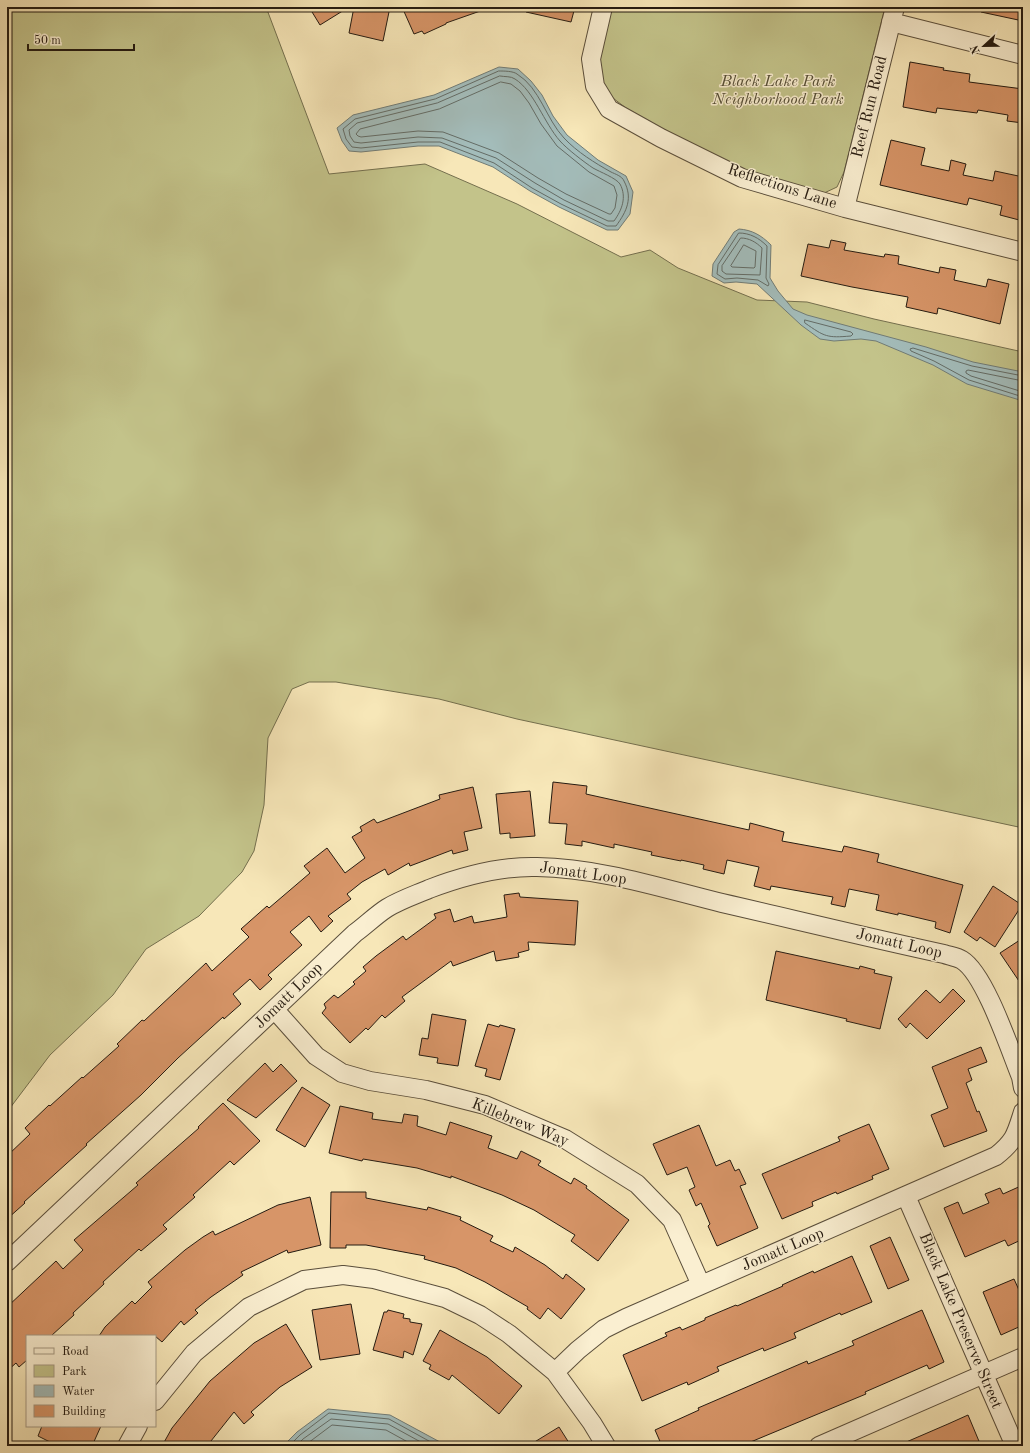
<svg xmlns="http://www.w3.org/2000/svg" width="1030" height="1453" font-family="'Old Standard TT',serif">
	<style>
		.green { fill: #c3c38a; stroke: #746f4e }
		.water { fill: #a3bcba; stroke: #717c76 }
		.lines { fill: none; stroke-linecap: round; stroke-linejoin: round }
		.shore { stroke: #646c66; stroke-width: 1 }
		.building { fill: #d79568; stroke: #251b11 }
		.minor-casing { stroke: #5a4e3b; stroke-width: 20 }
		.minor { stroke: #faefd1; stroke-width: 18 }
		.labels { text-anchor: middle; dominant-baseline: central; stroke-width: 3; stroke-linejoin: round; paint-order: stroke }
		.park-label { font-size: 16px; font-style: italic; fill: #544d35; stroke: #faefd1 }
		.street-label { font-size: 16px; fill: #251b11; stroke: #faefd1 }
	</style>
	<rect width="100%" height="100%" fill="#f7e7b8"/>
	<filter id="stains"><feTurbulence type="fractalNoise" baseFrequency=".005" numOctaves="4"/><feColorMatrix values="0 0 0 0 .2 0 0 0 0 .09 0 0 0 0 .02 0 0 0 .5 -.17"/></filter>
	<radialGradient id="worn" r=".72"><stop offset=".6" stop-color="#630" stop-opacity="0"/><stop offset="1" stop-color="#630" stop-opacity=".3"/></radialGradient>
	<path class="green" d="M 7,7 L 33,7 L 35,11 L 45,7 L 266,7 L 329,174 L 425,164 L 517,204 L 621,257 L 650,250 L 678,268 L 757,300 L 807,302 L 874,319 L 1023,352 L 1023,828 L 517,719 L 439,699 L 336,682 L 309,682 L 292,689 L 268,738 L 264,805 L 254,851 L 242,872 L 199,916 L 146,949 L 113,995 L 50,1055 L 10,1108 L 7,1110 Z
		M 612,7 L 885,7 L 844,172 L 837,187 L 822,194 L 766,178 L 703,152 L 626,108 L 609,95 L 601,83 L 597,65 Z"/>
	<path class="water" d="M 499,67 L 518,69 L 531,81 L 542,95 L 553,116 L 567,135 L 598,160 L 626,176 L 633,192 L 630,214 L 618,230 L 607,230 L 559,207 L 530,191 L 493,167 L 439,146 L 418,146 L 361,152 L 349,151 L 342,141 L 337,128 L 353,115 L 434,95 Z
		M 739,229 C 752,230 761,235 771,245 L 770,278 L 778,291 L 793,309 L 807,315 L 926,347 L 973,362 L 1023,372 L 1023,401 L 967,384 L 933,365 L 876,341 L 861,339 L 834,341 L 820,339 L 801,325 L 757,284 L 736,282 L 724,283 L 712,276 L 713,264 L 734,232 Z
		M 328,1409 L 390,1415 L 440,1442 L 443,1446 L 283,1446 L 297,1432 Z"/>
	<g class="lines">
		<path class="shore" d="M 499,71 C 504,71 513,71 517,74 C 540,88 546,119 564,138 C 577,152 595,163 611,172 C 615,174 622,176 624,181 C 633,198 627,211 616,226 L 607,226 L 561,204 L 532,188 L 494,163 L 440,142 L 418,142 L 361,148 L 352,147 L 346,139 L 343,129 L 355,119 L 435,99 Z
			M 500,76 C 505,77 511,76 515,79 C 534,91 544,123 560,141 C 567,149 584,162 593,168 C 600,172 616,178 620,184 C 627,197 622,210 614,221 L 608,221 L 564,200 L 535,183 L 496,158 L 442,138 L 418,137 L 361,143 L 354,142 L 350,136 L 349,130 L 357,123 L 437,103 Z
			M 501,82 L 511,84 L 520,91 L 529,103 L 541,124 L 557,146 L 589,172 L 614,186 L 617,195 L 615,208 L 611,214 L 609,214 L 566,194 L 538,178 L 499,153 L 443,132 L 418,131 L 361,137 L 358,136 L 356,134 L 360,129 L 439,109 Z
			M 739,233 C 750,233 759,238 767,246 L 766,278 L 769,284 L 768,286 L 758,280 L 737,278 L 725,279 L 717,274 L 718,265 Z
			M 741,238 C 749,238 756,242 762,248 L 760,275 L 726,274 L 722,271 L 722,266 Z
			M 744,245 L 756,251 L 755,267 L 754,268 L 732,267 L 731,266 Z
			M 805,320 L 851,332 L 853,334 L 851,336 C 827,338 825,337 805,323 Z
			M 1023,376 L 972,366 L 913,348 L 910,349 L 911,351 L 934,361 L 969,380 L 1023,397
			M 1023,381 L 968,370 L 966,371 L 966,373 L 971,376 L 1023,392
			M 289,1446 L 300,1435 L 329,1413 L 389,1419 L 438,1446
			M 296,1446 L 303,1439 L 331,1419 L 388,1424 L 428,1446
			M 304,1446 L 332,1425 L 386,1430 L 415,1446"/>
	</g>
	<path class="building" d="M 309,7 L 349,7 L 320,25 Z
		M 354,7 L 390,7 L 383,41 L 349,33 Z
		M 402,7 L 485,7 L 486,9 L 446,23 L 446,24 L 424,34 L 422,31 L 414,34 Z
		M 526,7 L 575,7 L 571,22 L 526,12 Z
		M 981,7 L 1023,7 L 1023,21 L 981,12 Z
		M 910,62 L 944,68 L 943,70 L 970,74 L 969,82 L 1023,89 L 1023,123 L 1007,121 L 1008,115 L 978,110 L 977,113 L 937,108 L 936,113 L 903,107 Z
		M 891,140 L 925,148 L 921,165 L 949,171 L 951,160 L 966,164 L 963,175 L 993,181 L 995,171 L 1023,177 L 1023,221 L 1000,215 L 1002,206 L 969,198 L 967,205 L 880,185 Z
		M 831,240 L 846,243 L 844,250 L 884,257 L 885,254 L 899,256 L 898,264 L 939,273 L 940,267 L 956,270 L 954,280 L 986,287 L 988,279 L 1009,284 L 1000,324 L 938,308 L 937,314 L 906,307 L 908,297 L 852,287 L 801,276 L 808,244 L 829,248 Z
		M 553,782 L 587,786 L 586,794 L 749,830 L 750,823 L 784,832 L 782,841 L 842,852 L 844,846 L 879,854 L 877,862 L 963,885 L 950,933 L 935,928 L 936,922 L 898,913 L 898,915 L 876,910 L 879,895 L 849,889 L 845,907 L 831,904 L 833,897 L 771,886 L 770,890 L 754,886 L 759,867 L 727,860 L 724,874 L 703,869 L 704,865 L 681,860 L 681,861 L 651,855 L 652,852 L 614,844 L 614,848 L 582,841 L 582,846 L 565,844 L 567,824 L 549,823 Z
		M 473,787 L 482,828 L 464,832 L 468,850 L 453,854 L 452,850 L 410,866 L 409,863 L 388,875 L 385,869 L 362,882 L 347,894 L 351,899 L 328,916 L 333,921 L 321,932 L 309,916 L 290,932 L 302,945 L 268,975 L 272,979 L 260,990 L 250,979 L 233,994 L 241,1004 L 224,1019 L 223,1017 L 178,1058 L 141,1095 L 86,1144 L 87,1145 L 24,1202 L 25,1203 L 7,1219 L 7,1156 L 30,1134 L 25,1128 L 49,1105 L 50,1106 L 82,1077 L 83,1078 L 119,1046 L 117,1044 L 142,1020 L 144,1021 L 206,963 L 212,971 L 249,937 L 241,929 L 267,906 L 269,908 L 310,873 L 304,866 L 327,848 L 345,873 L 365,858 L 352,837 L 362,831 L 360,827 L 374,819 L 377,823 L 440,799 L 439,795 Z
		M 530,791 L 535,836 L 510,838 L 510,833 L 500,834 L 496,794 Z
		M 993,886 L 1022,905 L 995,947 L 980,937 L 977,941 L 964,932 Z
		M 519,893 L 520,897 L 578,901 L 575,945 L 528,942 L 529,950 L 518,953 L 519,957 L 496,961 L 494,951 L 453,966 L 451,961 L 402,997 L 405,1001 L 385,1018 L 382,1015 L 368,1030 L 366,1028 L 350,1043 L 322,1013 L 326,1008 L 324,1004 L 334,995 L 338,998 L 355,984 L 353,982 L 366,971 L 363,967 L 376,956 L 403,936 L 406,940 L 436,918 L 434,914 L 450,909 L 454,922 L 472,916 L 474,923 L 507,917 L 504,895 Z
		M 1023,938 L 1023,987 L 1000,953 Z
		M 776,951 L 859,969 L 860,966 L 875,970 L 874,973 L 892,977 L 880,1029 L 846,1021 L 847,1019 L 766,1000 Z
		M 953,989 L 965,1001 L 927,1039 L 910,1023 L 906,1028 L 898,1019 L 926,990 L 940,1003 Z
		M 432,1014 L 466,1020 L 458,1066 L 437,1063 L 438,1058 L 419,1055 L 422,1038 L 428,1039 Z
		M 488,1024 L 499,1027 L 500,1025 L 515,1029 L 500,1080 L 485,1076 L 487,1069 L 475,1066 Z
		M 981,1047 L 987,1062 L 968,1069 L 972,1080 L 966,1083 L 977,1112 L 979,1111 L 987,1131 L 944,1147 L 931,1115 L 948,1108 L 932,1067 Z
		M 265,1063 L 273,1072 L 281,1064 L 297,1081 L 256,1118 L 227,1100 Z
		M 302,1087 L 330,1105 L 305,1147 L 276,1130 Z
		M 223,1103 L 260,1141 L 234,1165 L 230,1161 L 193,1195 L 195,1197 L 163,1225 L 167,1229 L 141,1251 L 139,1249 L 103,1282 L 104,1284 L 73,1313 L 74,1315 L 51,1336 L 27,1336 L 27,1360 L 19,1367 L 16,1363 L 7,1371 L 7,1307 L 56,1261 L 63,1269 L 83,1250 L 74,1240 L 138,1185 L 136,1183 L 199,1128 L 198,1127 Z
		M 340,1106 L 373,1113 L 372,1119 L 402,1123 L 404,1114 L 418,1116 L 417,1126 L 446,1135 L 450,1122 L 492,1136 L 488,1148 L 517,1159 L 521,1151 L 541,1161 L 538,1165 L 571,1184 L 574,1178 L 587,1186 L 586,1188 L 629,1220 L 598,1261 L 571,1241 L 575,1235 L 534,1210 L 502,1195 L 451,1176 L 451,1178 L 417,1168 L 363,1159 L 362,1161 L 329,1153 Z
		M 869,1124 L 889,1169 L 872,1176 L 873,1179 L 837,1194 L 836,1192 L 812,1202 L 813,1206 L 782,1219 L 762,1174 L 840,1141 L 838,1137 Z
		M 699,1125 L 716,1166 L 730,1160 L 735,1171 L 739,1169 L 746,1184 L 740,1186 L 758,1228 L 717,1246 L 708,1226 L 710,1224 L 701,1203 L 696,1206 L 689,1190 L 695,1187 L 687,1167 L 667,1175 L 653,1144 Z
		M 1023,1185 L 1023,1239 L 1008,1246 L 1005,1240 L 965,1257 L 944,1208 L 958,1202 L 963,1214 L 989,1203 L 985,1194 L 1000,1188 L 1003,1194 Z
		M 331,1192 L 366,1192 L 366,1198 L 427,1210 L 428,1207 L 461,1217 L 460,1220 L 493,1236 L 490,1241 L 513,1252 L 515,1247 L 545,1265 L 563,1279 L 566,1274 L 585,1289 L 561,1319 L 548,1308 L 540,1319 L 527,1309 L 528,1307 L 485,1282 L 456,1268 L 424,1259 L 425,1256 L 366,1245 L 346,1245 L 346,1248 L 330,1248 Z
		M 310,1197 L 321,1245 L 288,1253 L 287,1250 L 241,1272 L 243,1275 L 211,1297 L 195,1310 L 198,1313 L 184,1325 L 181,1321 L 162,1342 L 155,1336 L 99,1336 L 105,1327 L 132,1301 L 135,1304 L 152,1287 L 148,1282 L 185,1250 L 203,1237 L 213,1231 L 215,1235 L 278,1205 Z
		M 890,1237 L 909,1280 L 888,1289 L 870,1246 Z
		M 852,1256 L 872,1302 L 841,1315 L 840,1313 L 794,1333 L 796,1338 L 764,1351 L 763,1348 L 717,1367 L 719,1371 L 688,1385 L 687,1382 L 642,1401 L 623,1355 L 667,1336 L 665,1333 L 680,1327 L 682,1330 L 705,1320 L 705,1318 L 736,1305 L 737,1306 L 783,1286 L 782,1285 L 813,1271 L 814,1273 Z
		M 1014,1279 L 1023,1299 L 1023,1321 L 1019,1323 L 1021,1326 L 1001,1335 L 983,1292 Z
		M 351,1304 L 360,1354 L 320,1360 L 312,1310 Z
		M 388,1310 L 404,1314 L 403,1318 L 410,1319 L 410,1322 L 422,1324 L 413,1355 L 404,1351 L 403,1358 L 373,1350 L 384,1312 L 387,1312 Z
		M 922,1310 L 944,1362 L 929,1369 L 927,1365 L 865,1392 L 866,1394 L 741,1446 L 662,1446 L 655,1430 L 699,1410 L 698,1408 L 807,1361 L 808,1364 L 854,1345 L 852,1341 Z
		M 286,1324 L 312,1367 L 280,1387 L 251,1412 L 254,1415 L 244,1424 L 234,1412 L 207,1446 L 162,1446 L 172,1428 L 210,1381 L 254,1343 Z
		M 440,1330 L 487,1357 L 522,1386 L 499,1414 L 452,1375 L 449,1380 L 429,1369 L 431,1365 L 423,1361 Z
		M 968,1415 L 981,1446 L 897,1446 L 948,1424 Z
		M 42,1426 L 101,1426 L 92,1446 L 58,1446 L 38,1436 Z
		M 559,1427 L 571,1446 L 528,1446 Z"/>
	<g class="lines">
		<defs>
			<path id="minor" d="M 603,7 L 591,59 L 595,86 L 609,109 L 661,138 L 742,178 L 845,208 L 1023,252
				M 891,22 L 1023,55
				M 845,208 L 895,7
				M 275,1010 L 316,1056 L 342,1073 L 370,1081 L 426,1090 L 485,1105 L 565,1139 L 637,1184 L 672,1220 L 701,1285
				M 906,1196 L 1015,1446
				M 7,1262 L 355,933 C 366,925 376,915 387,908 C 400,900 415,895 429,889 C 463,876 501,866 537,867 C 600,868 661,888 722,903 C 796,920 870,938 944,954 C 950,956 957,957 962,960 C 985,974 1010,1050 1021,1077 L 1023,1088
				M 155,1401 L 194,1353 L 249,1307 L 304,1280 L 343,1275 L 374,1279 L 445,1298 L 480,1315 L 509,1334 L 555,1372
				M 127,1446 L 138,1426
				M 606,1446 L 592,1423 L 555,1372 L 578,1350 L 604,1329 L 626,1318 L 996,1156 C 1015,1141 1016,1134 1023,1112
				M 819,1446 L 1023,1357"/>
		</defs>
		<use href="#minor" class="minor-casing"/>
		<use href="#minor" class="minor"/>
	</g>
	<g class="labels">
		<g class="park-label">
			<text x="778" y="82">Black Lake Park<tspan x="778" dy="18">Neighborhood Park</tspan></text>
		</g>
		<g class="street-label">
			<text transform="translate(870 107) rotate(-76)">Reef Run Road</text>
			<text transform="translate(782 187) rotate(18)">Reflections Lane</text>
			<text transform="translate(583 874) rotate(8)">Jomatt Loop</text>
			<text transform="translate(899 944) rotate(13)">Jomatt Loop</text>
			<text transform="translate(289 996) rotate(-44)">Jomatt Loop</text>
			<text transform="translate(520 1123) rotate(22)">Killebrew Way</text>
			<text transform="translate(783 1250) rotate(-23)">Jomatt Loop</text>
			<text transform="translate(960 1321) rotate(67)">Black Lake Preserve Street</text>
		</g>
	</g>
	<rect width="1030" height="1453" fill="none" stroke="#f7e7b8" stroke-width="24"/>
	<rect x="8" y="8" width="1014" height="1437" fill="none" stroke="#251b11" stroke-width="2"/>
	<rect x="12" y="12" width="1006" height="1429" fill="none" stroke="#251b11"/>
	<rect x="26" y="1335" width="130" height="92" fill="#faefd1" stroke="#a59a84"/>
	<rect x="34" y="1348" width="20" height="6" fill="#faefd1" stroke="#a59a84"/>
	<text x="62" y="1355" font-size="12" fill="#251b11">Road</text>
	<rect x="34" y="1365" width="20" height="12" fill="#c3c38a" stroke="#a59a84"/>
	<text x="62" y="1375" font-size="12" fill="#251b11">Park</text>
	<rect x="34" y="1385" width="20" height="12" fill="#a3bcba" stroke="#a59a84"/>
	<text x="62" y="1395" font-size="12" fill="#251b11">Water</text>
	<rect x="34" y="1405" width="20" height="12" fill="#d79568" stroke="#a59a84"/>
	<text x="62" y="1415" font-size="12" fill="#251b11">Building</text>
	<g transform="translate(984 46) rotate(248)" stroke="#faefd1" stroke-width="3" paint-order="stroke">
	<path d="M0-3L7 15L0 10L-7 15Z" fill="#251b11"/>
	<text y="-6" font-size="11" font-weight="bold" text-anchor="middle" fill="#251b11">N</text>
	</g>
	<path d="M28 44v6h106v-6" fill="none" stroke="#251b11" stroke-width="2"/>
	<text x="34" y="44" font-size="12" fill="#251b11" stroke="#faefd1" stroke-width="3" paint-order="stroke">50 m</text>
	<rect width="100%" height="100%" filter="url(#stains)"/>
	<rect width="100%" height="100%" fill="url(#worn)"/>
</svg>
